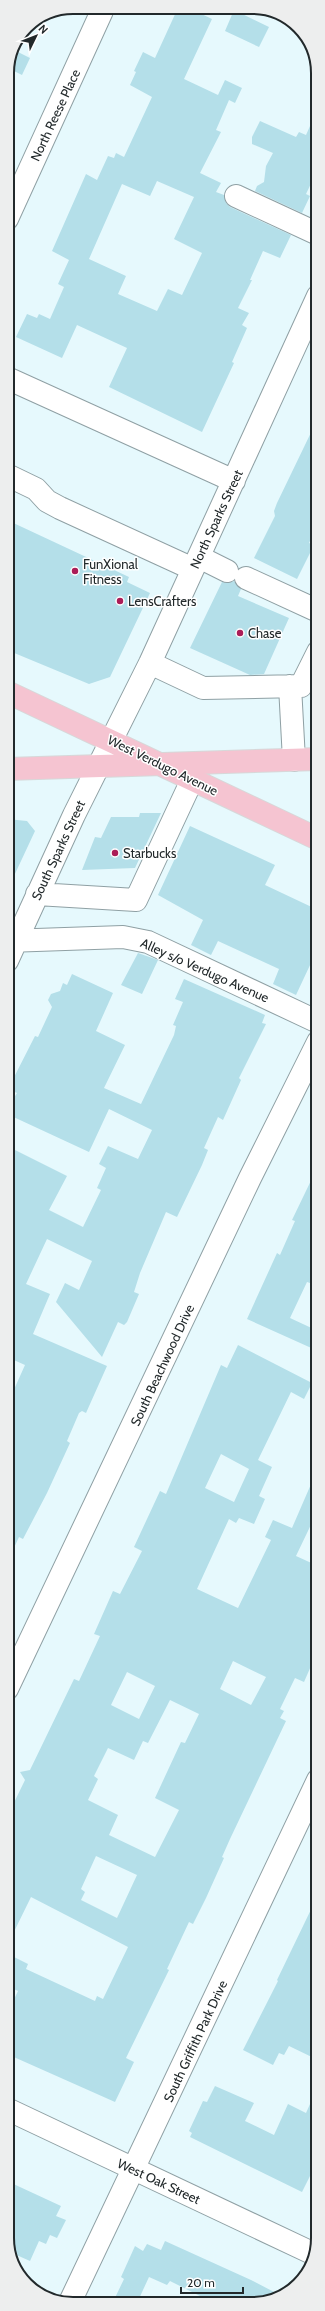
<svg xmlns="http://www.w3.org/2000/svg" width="325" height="2311" font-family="Cabin,sans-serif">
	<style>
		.building { fill: #b4dfe9; fill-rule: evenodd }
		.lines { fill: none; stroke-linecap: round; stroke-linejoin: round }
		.minor-casing { stroke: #8fa0a4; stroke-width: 24 }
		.major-casing { stroke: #d7d8d9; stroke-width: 24 }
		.minor { stroke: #fff; stroke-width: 22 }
		.major { stroke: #f5c4d1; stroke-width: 22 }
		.poi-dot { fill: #ab1c57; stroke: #fff; stroke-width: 1.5 }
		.labels { text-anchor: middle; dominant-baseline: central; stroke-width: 3; stroke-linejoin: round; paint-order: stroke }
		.street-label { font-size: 13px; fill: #22292b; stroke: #fff }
		.poi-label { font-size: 13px; fill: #22292b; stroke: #fff; text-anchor: start }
		.rim { fill: none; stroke: #22292b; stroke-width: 2 }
	</style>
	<rect width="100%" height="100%" fill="#e6f9fd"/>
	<path class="building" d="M 177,10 L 193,10 L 212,19 L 184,79 L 218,95 L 225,80 L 242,88 L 235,103 L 229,100 L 216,130 L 221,132 L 200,173 L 221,183 L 216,192 L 224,195 L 226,203 L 230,207 L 291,235 L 280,258 L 263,251 L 250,280 L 252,280 L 238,308 L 249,313 L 242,325 L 247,328 L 232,362 L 234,363 L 202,432 L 109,387 L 127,348 L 77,325 L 62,358 L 16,337 L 27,314 L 37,318 L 39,314 L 50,319 L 64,287 L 58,284 L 69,260 L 52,251 L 86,174 L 97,180 L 108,156 L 114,158 L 116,153 L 124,157 L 152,97 L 130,85 L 136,72 L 134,71 L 143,52 L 155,58 ZM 157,181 L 194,197 L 174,239 L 202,253 L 182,295 L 168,289 L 157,311 L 118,294 L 126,276 L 89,259 L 122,184 L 150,196 Z
		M 234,10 L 269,27 L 259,47 L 225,31 Z
		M 12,49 L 30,58 L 22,75 L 8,68 Z
		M 318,108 L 318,169 L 306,194 L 310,196 L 302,213 L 255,191 L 257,186 L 264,182 L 266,166 L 273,153 L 252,144 L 252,137 L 260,121 L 296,137 L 299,132 L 306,135 Z
		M 318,418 L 318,524 L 309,543 L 314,545 L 297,579 L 254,558 L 275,516 L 274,511 L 277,503 Z
		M 7,520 L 129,577 L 127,582 L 150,593 L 110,677 L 89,684 L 7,650 Z
		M 234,581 L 241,589 L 238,596 L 289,618 L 264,674 L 250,675 L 190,648 L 222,582 L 228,583 Z
		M 140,813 L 161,813 L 135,868 L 82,870 L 95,837 L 101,838 L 111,817 L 139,817 Z
		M 7,819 L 27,821 L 35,831 L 7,891 Z
		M 190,826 L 275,865 L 265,885 L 318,910 L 318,948 L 296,995 L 273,984 L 279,969 L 218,941 L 211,955 L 191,945 L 203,920 L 158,895 Z
		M 138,953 L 158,960 L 142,994 L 121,985 Z
		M 72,974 L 113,993 L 96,1031 L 125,1045 L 104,1088 L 141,1104 L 174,1035 L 176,1026 L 173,1025 L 183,1002 L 175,999 L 184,979 L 265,1015 L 262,1023 L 266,1024 L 239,1078 L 241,1080 L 223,1120 L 218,1117 L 204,1148 L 208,1150 L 202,1165 L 177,1217 L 166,1212 L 140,1273 L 134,1292 L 139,1294 L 127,1322 L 124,1325 L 118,1322 L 102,1357 L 56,1302 L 65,1283 L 79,1290 L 92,1261 L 47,1239 L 26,1284 L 50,1294 L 33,1334 L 107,1366 L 86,1413 L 82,1411 L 79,1413 L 67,1441 L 70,1443 L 47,1493 L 23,1539 L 19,1537 L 7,1563 L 7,1391 L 12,1394 L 25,1365 L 7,1357 L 7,1146 L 67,1176 L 49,1210 L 83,1227 L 101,1190 L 97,1188 L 106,1168 L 99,1164 L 108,1146 L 138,1159 L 152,1130 L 109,1109 L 89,1152 L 7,1114 L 7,1109 L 17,1093 L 8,1089 L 35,1036 L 38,1037 L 52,1007 L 48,1000 L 51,994 L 60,991 L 63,983 L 67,985 Z
		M 318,1166 L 318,1275 L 313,1284 L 307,1282 L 290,1318 L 318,1331 L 318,1351 L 247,1319 L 277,1253 L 280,1255 L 295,1221 L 292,1220 Z
		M 238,1345 L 312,1383 L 304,1399 L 291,1392 L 258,1460 L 272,1467 L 259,1496 L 265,1499 L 254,1524 L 239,1518 L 236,1523 L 229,1519 L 197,1589 L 238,1608 L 271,1540 L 265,1537 L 273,1520 L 292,1528 L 318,1468 L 318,1510 L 296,1556 L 318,1566 L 318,1650 L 304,1682 L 295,1678 L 280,1709 L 284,1711 L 280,1718 L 286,1721 L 230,1839 L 222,1857 L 224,1858 L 206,1898 L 193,1924 L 189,1922 L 167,1969 L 169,1970 L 126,2058 L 134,2062 L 115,2102 L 7,2054 L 7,2014 L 18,1991 L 7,1986 L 7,1966 L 12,1956 L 28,1964 L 26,1969 L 95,2001 L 97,1996 L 103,1999 L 128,1947 L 31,1897 L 7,1946 L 7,1817 L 25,1780 L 20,1772 L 30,1770 L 74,1679 L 79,1681 L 100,1636 L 94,1634 L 113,1591 L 120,1594 L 142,1551 L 134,1547 L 160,1491 L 166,1494 L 221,1365 L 227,1368 ZM 221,1454 L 249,1469 L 234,1502 L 205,1488 ZM 233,1661 L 266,1677 L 251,1705 L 220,1689 ZM 127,1672 L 155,1686 L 139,1719 L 111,1705 ZM 170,1700 L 199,1714 L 185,1743 L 181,1742 L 155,1798 L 179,1810 L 155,1857 L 109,1835 L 118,1815 L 88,1800 L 98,1779 L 94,1776 L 108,1748 L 134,1760 L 143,1741 L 148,1743 ZM 96,1856 L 137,1875 L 117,1918 L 81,1900 L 85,1892 L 81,1889 Z
		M 318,1895 L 318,2060 L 289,2046 L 284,2055 L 279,2053 L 273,2065 L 243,2050 L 278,1981 L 277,1980 Z
		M 215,2086 L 254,2103 L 245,2121 L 274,2135 L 288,2104 L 306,2113 L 318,2086 L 318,2160 L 302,2192 L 190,2137 L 192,2133 L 189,2131 L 203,2101 L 207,2102 Z
		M 7,2181 L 61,2206 L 56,2216 L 66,2220 L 57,2238 L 50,2235 L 46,2244 L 39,2241 L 30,2261 L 12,2253 L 7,2242 Z
		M 165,2241 L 251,2280 L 278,2294 L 256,2304 L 202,2303 L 204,2298 L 170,2281 L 167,2285 L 149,2277 L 137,2303 L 113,2302 L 124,2279 L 121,2277 L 135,2246 L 143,2251 L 147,2244 L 161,2250 Z"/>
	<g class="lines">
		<defs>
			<path id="minor" d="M 236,196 L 318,234
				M 7,219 L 102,11
				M 7,378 L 234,481
				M 7,475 L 36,489 L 47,501 L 60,508 L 193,569
				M 199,557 L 227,571
				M 246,578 L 318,611
				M 150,663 L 203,688 L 301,686 L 318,652
				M 290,686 L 294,760
				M 37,894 L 136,900 L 192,780
				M 7,941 L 123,937 L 148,942 L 318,1022
				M 7,961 L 74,815 L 150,663 L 318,296
				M 7,1689 L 250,1178 L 318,1042
				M 7,2109 L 312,2253
				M 70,2302 L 318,1780"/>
			<path id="major" d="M 7,692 L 318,839
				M 7,769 L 318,759"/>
		</defs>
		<use href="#minor" class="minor-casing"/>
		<use href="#major" class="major-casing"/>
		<use href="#minor" class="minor"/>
		<use href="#major" class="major"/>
	</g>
	<g class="poi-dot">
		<circle cx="75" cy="571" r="4"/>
		<circle cx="120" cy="601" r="4"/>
		<circle cx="240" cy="633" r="4"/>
		<circle cx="115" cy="853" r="4"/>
	</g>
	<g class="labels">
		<g class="street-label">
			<text transform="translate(55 115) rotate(-65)">North Reese Place</text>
			<text transform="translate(216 519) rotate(-65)">North Sparks Street</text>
			<text transform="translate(163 765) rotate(26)">West Verdugo Avenue</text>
			<text transform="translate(58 850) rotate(-65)">South Sparks Street</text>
			<text transform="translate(205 970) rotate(24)">Alley s/o Verdugo Avenue</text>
			<text transform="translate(162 1365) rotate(-65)">South Beachwood Drive</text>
			<text transform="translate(195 2041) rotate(-65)">South Griffith Park Drive</text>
			<text transform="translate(159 2181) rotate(25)">West Oak Street</text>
		</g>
		<g class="poi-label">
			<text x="83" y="564">FunXional<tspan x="83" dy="15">Fitness</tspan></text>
			<text x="128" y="601">LensCrafters</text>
			<text x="248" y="633">Chase</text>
			<text x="123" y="853">Starbucks</text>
		</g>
	</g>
	<path d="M0 0H325V2311H0ZM73 14H252A59 59 0 0 1 311 73V2238A59 59 0 0 1 252 2297H73A59 59 0 0 1 14 2238V73A59 59 0 0 1 73 14Z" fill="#edeeee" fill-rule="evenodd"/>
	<path class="rim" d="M73 14H252A59 59 0 0 1 311 73V2238A59 59 0 0 1 252 2297H73A59 59 0 0 1 14 2238V73A59 59 0 0 1 73 14Z"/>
	<g transform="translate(36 36) rotate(47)" stroke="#ffffff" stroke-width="3" paint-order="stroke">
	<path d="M0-3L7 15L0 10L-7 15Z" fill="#22292b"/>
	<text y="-6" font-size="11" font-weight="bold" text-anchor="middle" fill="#22292b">N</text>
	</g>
	<path d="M181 2287v6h62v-6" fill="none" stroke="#22292b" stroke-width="2"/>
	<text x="187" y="2287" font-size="12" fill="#22292b" stroke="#ffffff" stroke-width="3" paint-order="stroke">20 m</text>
</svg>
